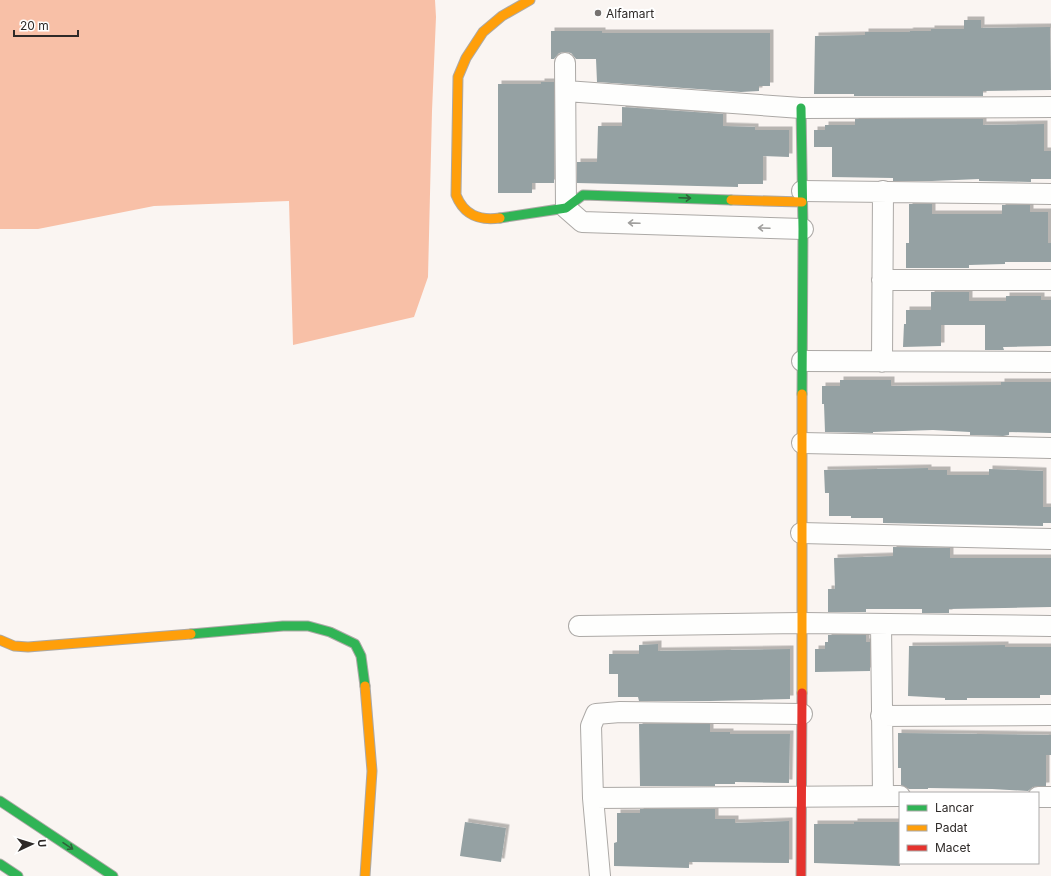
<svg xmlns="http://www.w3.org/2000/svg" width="1051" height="876" font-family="Inter,sans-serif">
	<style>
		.water { fill: #f8c0a7 }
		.building { fill: #95a1a3; filter: url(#shadow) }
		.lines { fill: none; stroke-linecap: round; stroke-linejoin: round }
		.street-casing { stroke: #aca9a6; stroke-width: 22 }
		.fast-casing { stroke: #aca9a6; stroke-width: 11 }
		.slow-casing { stroke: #aca9a6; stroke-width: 11 }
		.jam-casing { stroke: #aca9a6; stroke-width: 11 }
		.street { stroke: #fefefd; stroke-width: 20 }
		.fast { stroke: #30b455; stroke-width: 9 }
		.slow { stroke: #ff9f0a; stroke-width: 9 }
		.jam { stroke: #e5322d; stroke-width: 9 }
		.oneway { stroke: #2f613a }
		.oneway2 { stroke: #a09f9d }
		.poi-dot { fill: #75716f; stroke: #fff; stroke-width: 1.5 }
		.labels { text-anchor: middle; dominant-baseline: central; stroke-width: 4; stroke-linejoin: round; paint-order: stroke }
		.poi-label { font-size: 12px; fill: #2e2a28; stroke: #fff; text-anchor: start }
	</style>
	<defs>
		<filter id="shadow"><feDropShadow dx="3.5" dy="-3.5" stdDeviation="0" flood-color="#0004"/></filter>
	</defs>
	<rect width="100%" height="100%" fill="#faf5f2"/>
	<path class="water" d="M 0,0 L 435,0 L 436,17 L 432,111 L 428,277 L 414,317 L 293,345 L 289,201 L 154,206 L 38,229 L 0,229 Z"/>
	<path class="building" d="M 964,20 L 981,20 L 981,28 L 1050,27 L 1051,90 L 983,91 L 983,96 L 854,96 L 854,94 L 814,94 L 815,36 L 865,35 L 865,32 L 910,32 L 909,31 L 931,31 L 931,29 L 964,29 Z
		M 551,31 L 602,31 L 602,33 L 770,33 L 770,86 L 759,86 L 759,91 L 741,92 L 597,82 L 596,59 L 576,59 L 571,53 L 565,52 L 559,53 L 554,59 L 551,59 Z
		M 541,82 L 554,82 L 554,183 L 532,183 L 532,193 L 498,193 L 498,84 L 541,84 Z
		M 622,107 L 723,114 L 723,126 L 755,127 L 755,130 L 789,130 L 789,157 L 763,156 L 763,184 L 738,184 L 738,187 L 577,183 L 577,162 L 597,162 L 598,126 L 622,126 Z
		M 855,119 L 983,119 L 983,125 L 1044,124 L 1044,151 L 1051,151 L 1051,179 L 1031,179 L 1031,182 L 979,181 L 979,179 L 932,181 L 893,181 L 893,178 L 832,177 L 832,147 L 814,147 L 814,130 L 825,130 L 825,125 L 855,125 Z
		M 909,204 L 932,204 L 932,214 L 1002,214 L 1002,205 L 1030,205 L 1030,212 L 1048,212 L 1048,243 L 1051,243 L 1051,262 L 1005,262 L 1005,264 L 969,265 L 969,268 L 906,268 L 906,243 L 909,243 Z
		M 931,292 L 969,292 L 969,301 L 1006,301 L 1006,296 L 1041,296 L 1041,300 L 1051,300 L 1051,346 L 1003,347 L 1004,350 L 985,350 L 985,325 L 941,325 L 941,346 L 903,347 L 904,324 L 906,324 L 906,310 L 931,310 Z
		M 840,380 L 891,380 L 891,386 L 1001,385 L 1001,382 L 1051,382 L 1051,433 L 1009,432 L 1009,435 L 1003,436 L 970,435 L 970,432 L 933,430 L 873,432 L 873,433 L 825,432 L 824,404 L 822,404 L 822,386 L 840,386 Z
		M 928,468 L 928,470 L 947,470 L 947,475 L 989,475 L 989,469 L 1043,471 L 1043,507 L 1051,507 L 1051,523 L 1043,523 L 1043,526 L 883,523 L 883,518 L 851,518 L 851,516 L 829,516 L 829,493 L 825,493 L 824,470 Z
		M 893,547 L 950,548 L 950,558 L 1051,558 L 1051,607 L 949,609 L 949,613 L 922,613 L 922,609 L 866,609 L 866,612 L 828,612 L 828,589 L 835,589 L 834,558 L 893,556 Z
		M 828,635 L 866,635 L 866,642 L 870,642 L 870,671 L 815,672 L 815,649 L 825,649 L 825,642 L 828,642 Z
		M 658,644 L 658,651 L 790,649 L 790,699 L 710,701 L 639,701 L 638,697 L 618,697 L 618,674 L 609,674 L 609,654 L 639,654 L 639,645 Z
		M 1005,645 L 1005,647 L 1051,647 L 1051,695 L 1040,695 L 1040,698 L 967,698 L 967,700 L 945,700 L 945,698 L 908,696 L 909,646 Z
		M 639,724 L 710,724 L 710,732 L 730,732 L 730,734 L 790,734 L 789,783 L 735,782 L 735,784 L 715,784 L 715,786 L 640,786 Z
		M 898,733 L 1051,735 L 1051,755 L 1046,755 L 1046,786 L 1033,787 L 1028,791 L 992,789 L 928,788 L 928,789 L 909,789 L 901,785 L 901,768 L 898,768 Z
		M 640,809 L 715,809 L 715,819 L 735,819 L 735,823 L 789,821 L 789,863 L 689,862 L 689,868 L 614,866 L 614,843 L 617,842 L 617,813 L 640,813 Z
		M 465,822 L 506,828 L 501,862 L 460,856 Z
		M 854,822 L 900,822 L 900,866 L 814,863 L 814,824 L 854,824 Z"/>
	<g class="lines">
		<defs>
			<path id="street" d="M 565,63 L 566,208 L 582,222 L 803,229
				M 566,91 L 801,108 L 1051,107
				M 802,191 L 1051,194
				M 882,280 L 1051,280
				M 802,361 L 1051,362
				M 882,362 L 883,191
				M 802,443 L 1051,448
				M 801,533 L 1051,539
				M 881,624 L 883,795
				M 579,626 L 803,623 L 1051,626
				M 802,714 L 620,712 L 596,714 L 591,726 L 593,798 L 900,796
				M 881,716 L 1051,715
				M 1038,797 L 1051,797
				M 593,798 L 600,876"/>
			<path id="fast" d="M 801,108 L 803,229 L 802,394
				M 500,218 L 566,208 L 583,195 L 731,200
				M 191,634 L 283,626 L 308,626 L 330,632 L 355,644 L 361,656 L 365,686
				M 0,801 L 113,876
				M 0,864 L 18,876"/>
			<path id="slow" d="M 731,200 L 802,202
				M 500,218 C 479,221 464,215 456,195 L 458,77 L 466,58 L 483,32 L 502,16 L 530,0
				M 802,394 L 802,693
				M 0,640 L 14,646 L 28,647 L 191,634
				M 365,686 L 372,771 L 365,876"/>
			<path id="jam" d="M 801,876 L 802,693"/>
		</defs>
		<use href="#street" class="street-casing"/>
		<use href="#fast" class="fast-casing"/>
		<use href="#slow" class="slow-casing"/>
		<use href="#jam" class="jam-casing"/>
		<use href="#street" class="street"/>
		<use href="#fast" class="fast"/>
		<use href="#slow" class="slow"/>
		<use href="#jam" class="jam"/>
	</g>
	<defs><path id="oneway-shaft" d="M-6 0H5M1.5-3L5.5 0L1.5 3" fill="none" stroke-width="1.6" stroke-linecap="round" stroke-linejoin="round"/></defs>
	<g class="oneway">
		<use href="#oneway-shaft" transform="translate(685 198) rotate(2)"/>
		<use href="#oneway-shaft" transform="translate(68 846) rotate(34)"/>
	</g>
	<g class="oneway2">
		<use href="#oneway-shaft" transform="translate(634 223) rotate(-178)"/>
		<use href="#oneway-shaft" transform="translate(764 228) rotate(-178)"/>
	</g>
	<circle class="poi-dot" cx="598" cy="13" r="4"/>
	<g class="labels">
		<g class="poi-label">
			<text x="606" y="13">Alfamart</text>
		</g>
	</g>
	<rect x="899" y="792" width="140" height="72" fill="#ffffff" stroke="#abaaa9"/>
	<rect x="907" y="805" width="20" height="6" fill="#30b455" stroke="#abaaa9"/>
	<text x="935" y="812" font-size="12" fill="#2e2a28">Lancar</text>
	<rect x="907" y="825" width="20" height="6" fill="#ff9f0a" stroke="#abaaa9"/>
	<text x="935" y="832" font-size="12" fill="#2e2a28">Padat</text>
	<rect x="907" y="845" width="20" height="6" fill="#e5322d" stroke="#abaaa9"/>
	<text x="935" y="852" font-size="12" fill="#2e2a28">Macet</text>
	<g transform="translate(32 844) rotate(86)" stroke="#ffffff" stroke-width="3" paint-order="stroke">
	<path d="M0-3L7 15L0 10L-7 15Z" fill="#2e2a28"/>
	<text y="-6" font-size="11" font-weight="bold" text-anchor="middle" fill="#2e2a28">U</text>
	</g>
	<path d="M14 30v6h64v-6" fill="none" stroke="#2e2a28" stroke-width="2"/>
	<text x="20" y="30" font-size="12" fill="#2e2a28" stroke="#ffffff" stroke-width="3" paint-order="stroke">20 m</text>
</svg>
